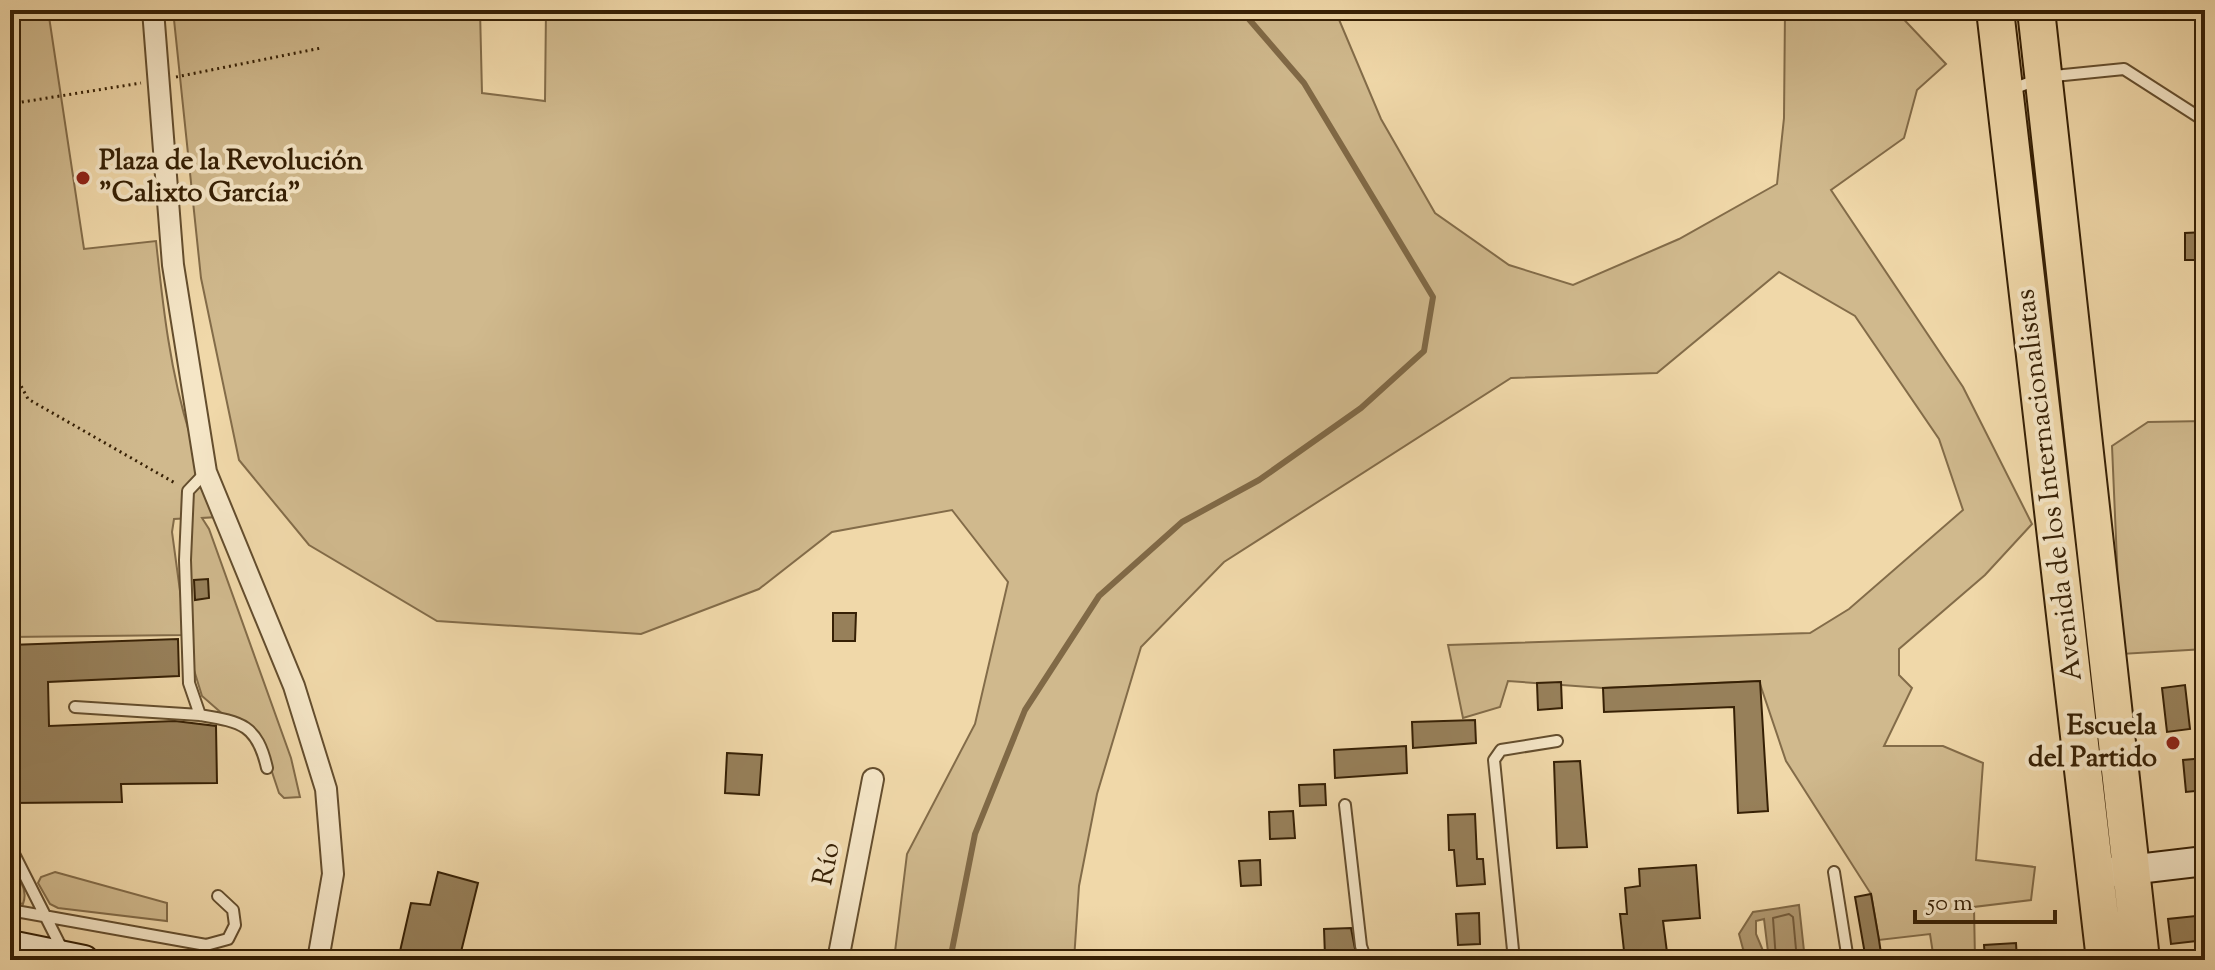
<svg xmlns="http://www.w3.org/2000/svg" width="2215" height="970" font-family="'Sorts Mill Goudy',serif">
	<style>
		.green { fill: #d0b98d; stroke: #836c49; stroke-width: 2 }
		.water { fill: #b19971; stroke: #806946; stroke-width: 2 }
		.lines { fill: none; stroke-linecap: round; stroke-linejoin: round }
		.shore { stroke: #745c3b; stroke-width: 2 }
		.stream { stroke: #806946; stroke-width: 6 }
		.building { fill: #97805a; stroke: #362005; stroke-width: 2 }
		.lane-casing { stroke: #644e2e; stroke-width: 14 }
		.street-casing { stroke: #644e2e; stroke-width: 24 }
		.secondary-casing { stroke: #362005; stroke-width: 32 }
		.highway-casing { stroke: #362005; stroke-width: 40 }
		.path { stroke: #362005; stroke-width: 3; stroke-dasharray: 2 4; stroke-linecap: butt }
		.lane { stroke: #f5e6c7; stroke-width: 10 }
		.street { stroke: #f5e6c7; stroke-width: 20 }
		.secondary { stroke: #f5e6c7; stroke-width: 28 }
		.highway { stroke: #f0d8a9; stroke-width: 36 }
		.poi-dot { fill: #8f2418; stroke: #f5e6c7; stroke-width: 3 }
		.labels { text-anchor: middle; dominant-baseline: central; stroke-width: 8; stroke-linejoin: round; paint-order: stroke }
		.poi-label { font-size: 28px; font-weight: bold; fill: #362005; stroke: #f5e6c7; text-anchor: start }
		.street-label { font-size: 28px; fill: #362005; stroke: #f5e6c7 }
	</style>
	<rect width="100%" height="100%" fill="#f0d8a9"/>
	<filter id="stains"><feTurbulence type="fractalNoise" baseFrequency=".0025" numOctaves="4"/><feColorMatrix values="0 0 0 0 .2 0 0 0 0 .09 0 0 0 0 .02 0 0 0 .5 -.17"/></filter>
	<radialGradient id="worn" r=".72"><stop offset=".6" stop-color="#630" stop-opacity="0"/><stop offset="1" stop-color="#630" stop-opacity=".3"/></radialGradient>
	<path class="green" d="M 10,10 L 48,10 L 84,249 L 156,241 C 163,307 170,371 190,435 C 198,463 211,488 218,517 L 202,518 L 209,529 L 291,758 L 300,797 L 284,798 L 279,793 L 265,751 L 202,696 L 194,670 L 188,600 L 192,518 L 174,519 L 172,532 L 186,635 L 10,637 Z
		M 173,10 L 480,10 L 482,93 L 545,101 L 546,10 L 1335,10 L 1381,119 L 1435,213 L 1509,265 L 1573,285 L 1679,239 L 1777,184 L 1784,118 L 1785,10 L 1895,10 L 1946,64 L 1917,90 L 1904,138 L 1831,190 L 1963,387 L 2032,524 L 1985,575 L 1899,649 L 1899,675 L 1912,688 L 1884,746 L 1943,746 L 1983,763 L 1976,860 L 2035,867 L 2031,900 L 1974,907 L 1975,960 L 1934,960 L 1930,934 L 1879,940 L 1871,894 L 1786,761 L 1759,681 L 1603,688 L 1508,681 L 1500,707 L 1463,718 L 1448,645 L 1810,633 L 1849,609 L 1963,510 L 1939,439 L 1855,316 L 1779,272 L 1657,373 L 1511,378 L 1224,562 L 1141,647 L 1097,794 L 1079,886 L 1074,960 L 894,960 L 907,854 L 975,724 L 1008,582 L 952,510 L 832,532 L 759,589 L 641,634 L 437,621 L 309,545 L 239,460 L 201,278 Z
		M 2205,421 L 2205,649 L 2121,654 L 2112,446 L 2148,422 Z
		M 10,870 C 21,879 28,890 23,904 L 10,901 Z
		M 55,872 L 167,903 L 167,921 L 58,908 L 50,904 L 38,883 L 41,877 Z"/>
	<path class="water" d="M 1799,905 L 1805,960 L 1769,960 L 1764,919 L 1756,921 L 1756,934 L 1764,953 L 1753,956 L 1743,949 L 1739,934 L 1753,912 Z"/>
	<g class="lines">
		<path class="shore" d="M 1776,960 L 1773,918 L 1789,914 L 1793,917 L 1797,960"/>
		<path class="stream" d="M 950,960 L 975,834 L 1025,710 L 1099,596 L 1182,522 L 1259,480 L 1361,408 L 1424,351 L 1433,297 L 1304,83 L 1241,10"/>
	</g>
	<path class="building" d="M 2205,232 L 2205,260 L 2185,260 L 2185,233 Z
		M 208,579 L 209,598 L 195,600 L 194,580 Z
		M 833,613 L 856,613 L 855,641 L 833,641 Z
		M 178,639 L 179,676 L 48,682 L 49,726 L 175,721 L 216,726 L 217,783 L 121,784 L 122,802 L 10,803 L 10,645 Z
		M 1760,681 L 1768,811 L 1738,813 L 1734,707 L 1604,712 L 1603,688 Z
		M 1561,682 L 1562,708 L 1538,710 L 1537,683 Z
		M 2185,685 L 2190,729 L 2167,732 L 2162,688 Z
		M 1475,720 L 1476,743 L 1413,748 L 1412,722 Z
		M 1406,746 L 1407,773 L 1335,778 L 1334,750 Z
		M 727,753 L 762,755 L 759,795 L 725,793 Z
		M 2205,758 L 2205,790 L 2186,792 L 2183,760 Z
		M 1580,761 L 1587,847 L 1557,848 L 1554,762 Z
		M 1325,784 L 1326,805 L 1300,806 L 1299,785 Z
		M 1293,811 L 1295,838 L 1270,839 L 1269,812 Z
		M 1475,814 L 1477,859 L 1483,859 L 1485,884 L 1457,886 L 1454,850 L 1449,850 L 1448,815 Z
		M 1260,860 L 1261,885 L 1241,886 L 1239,861 Z
		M 1696,865 L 1700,918 L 1663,921 L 1668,960 L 1625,960 L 1620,914 L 1627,914 L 1625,888 L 1640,886 L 1639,869 Z
		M 438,872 L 478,883 L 459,960 L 398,960 L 411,903 L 430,905 Z
		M 1871,894 L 1879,940 L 1882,960 L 1866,960 L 1855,897 Z
		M 1479,913 L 1480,944 L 1458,945 L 1456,914 Z
		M 2205,915 L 2205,940 L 2171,944 L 2168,919 Z
		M 1351,928 L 1356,954 L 1325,956 L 1324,929 Z
		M 2016,943 L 2017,960 L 1985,960 L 1984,945 Z"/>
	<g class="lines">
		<defs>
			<path id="lane" d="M 2010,90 L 2044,77 L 2124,69 L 2205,121
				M 206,472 L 188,491 L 185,560 L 189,683 L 200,715 C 241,722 257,724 267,768
				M 2205,679 L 2202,679 L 2205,709
				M 75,707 L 200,715
				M 1345,805 L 1361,946 L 1366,960
				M 10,854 L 14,854 L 63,951
				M 1834,872 L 1848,960
				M 10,910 L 206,945 L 228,939 L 235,925 L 233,910 L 218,896
				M 1514,960 L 1494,760 L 1501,750 L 1557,741"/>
			<path id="street" d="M 153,10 L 173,265 L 206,472 L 294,686 L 326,789 L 333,874 L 318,960
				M 838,960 L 873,779"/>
			<path id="secondary" d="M 2112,872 L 2205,861
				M 10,945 L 84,960"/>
			<path id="highway" d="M 1995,10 L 2105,960
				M 2036,10 L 2141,960"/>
		</defs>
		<use href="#lane" class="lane-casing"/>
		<use href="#street" class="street-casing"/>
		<use href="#secondary" class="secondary-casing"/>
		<use href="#highway" class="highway-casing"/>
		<path class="path" d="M 176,77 L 321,48
			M 10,104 L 141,83
			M 10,365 L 28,399 L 175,483"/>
		<use href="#lane" class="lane"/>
		<use href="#street" class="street"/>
		<use href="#secondary" class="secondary"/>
		<use href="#highway" class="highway"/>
	</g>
	<g class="poi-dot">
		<circle cx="83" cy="178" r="8"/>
		<circle cx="2173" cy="743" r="8"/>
	</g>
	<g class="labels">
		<g class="poi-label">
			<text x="99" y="162">Plaza de la Revolución<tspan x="99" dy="32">"Calixto García"</tspan></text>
			<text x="2157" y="727" text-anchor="end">Escuela<tspan x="2157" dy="32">del Partido</tspan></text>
		</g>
		<g class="street-label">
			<text transform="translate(2050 485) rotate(-97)">Avenida de los Internacionalistas</text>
			<text transform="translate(828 864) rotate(-79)">Río</text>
		</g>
	</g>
	<rect width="2215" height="970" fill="none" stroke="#f0d8a9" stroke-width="40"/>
	<rect x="12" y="12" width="2191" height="946" fill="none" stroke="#362005" stroke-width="4"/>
	<rect x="20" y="20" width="2175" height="930" fill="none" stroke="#362005" stroke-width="2"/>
	<path d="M1915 910v12h140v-12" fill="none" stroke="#362005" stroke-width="4"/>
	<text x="1927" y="910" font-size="24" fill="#362005" stroke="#f5e6c7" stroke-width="6" paint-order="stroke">50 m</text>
	<rect width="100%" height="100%" filter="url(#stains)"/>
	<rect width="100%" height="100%" fill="url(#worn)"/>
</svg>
